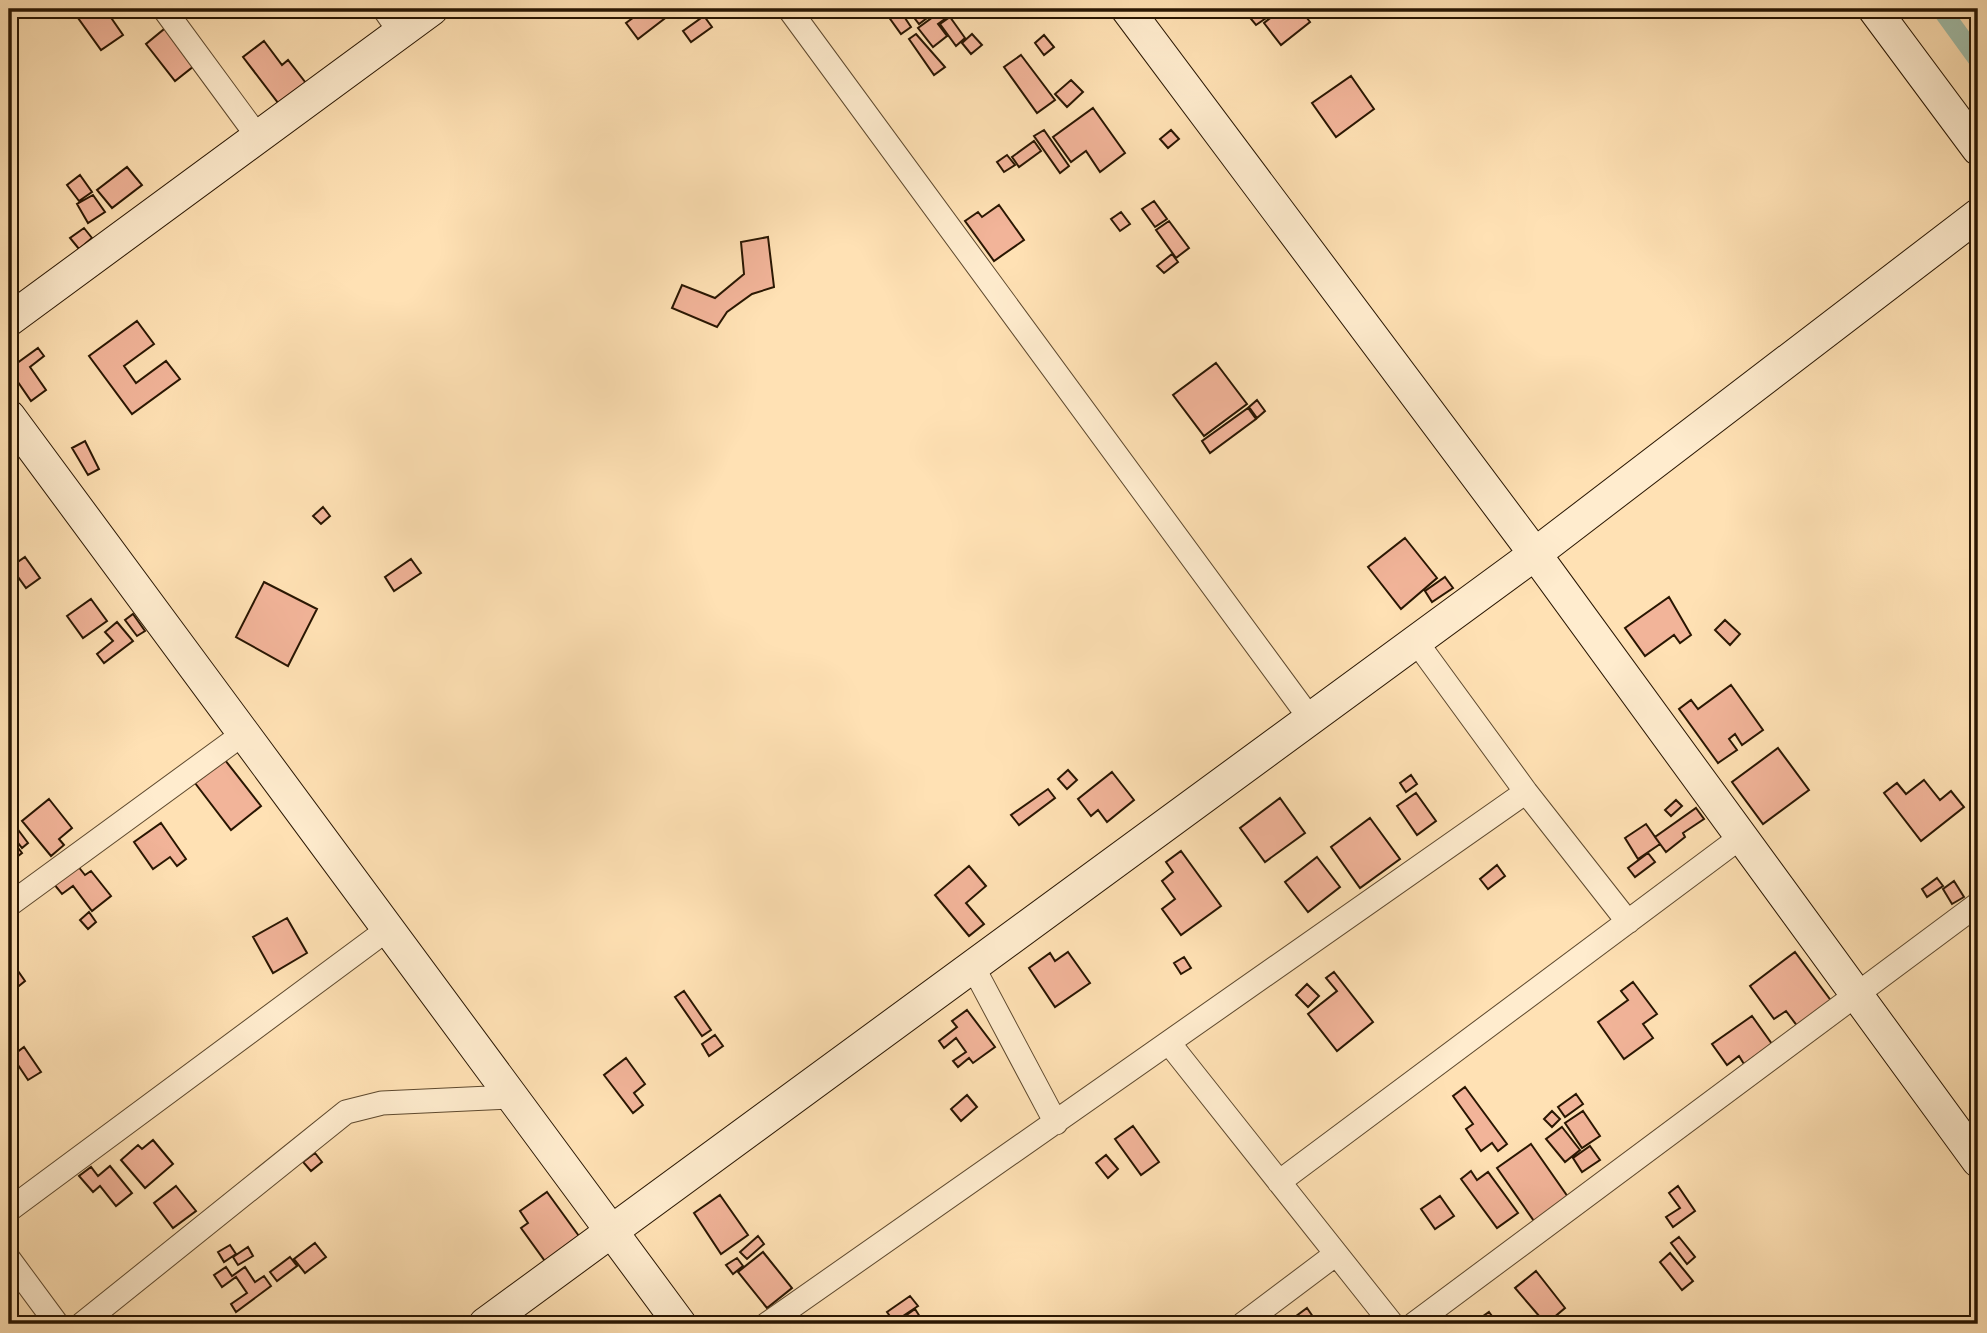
<svg xmlns="http://www.w3.org/2000/svg" width="1987" height="1333" font-family="'IM FELL Great Primer',serif">
	<style>
		.lines { fill: none; stroke-linecap: round; stroke-linejoin: round }
		.canal { stroke: #a1beaa; stroke-width: 19 }
		.building { fill: #f2b499; stroke: #291602; stroke-width: 2 }
		.street-casing { stroke: #5e492e; stroke-width: 25 }
		.secondary-casing { stroke: #291602; stroke-width: 34 }
		.street { stroke: #ffecce; stroke-width: 23 }
		.secondary { stroke: #ffecce; stroke-width: 32 }
	</style>
	<rect width="100%" height="100%" fill="#ffe1b4"/>
	<filter id="stains"><feTurbulence type="fractalNoise" baseFrequency=".00286" numOctaves="4"/><feColorMatrix values="0 0 0 0 .2 0 0 0 0 .09 0 0 0 0 .02 0 0 0 .5 -.17"/></filter>
	<radialGradient id="worn" r=".72"><stop offset=".6" stop-color="#630" stop-opacity="0"/><stop offset="1" stop-color="#630" stop-opacity=".3"/></radialGradient>
	<g class="lines">
		<path class="canal" d="M 1941,9 L 1978,60"/>
	</g>
	<path class="building" d="M 76,9 L 105,9 L 123,35 L 101,50 L 73,11 Z
		M 645,9 L 677,9 L 638,39 L 626,23 Z
		M 883,9 L 899,9 L 911,27 L 901,34 Z
		M 912,9 L 939,9 L 919,24 L 909,11 Z
		M 944,9 L 949,16 L 938,24 L 947,36 L 933,47 L 918,28 Z
		M 1277,9 L 1300,9 L 1310,22 L 1281,45 L 1264,23 L 1279,11 Z
		M 1264,10 L 1269,16 L 1256,25 L 1251,19 Z
		M 704,16 L 712,27 L 691,42 L 683,31 Z
		M 950,17 L 965,38 L 956,46 L 940,24 Z
		M 169,25 L 199,62 L 175,81 L 146,44 Z
		M 916,34 L 945,67 L 934,75 L 909,39 Z
		M 972,34 L 982,45 L 971,54 L 962,43 Z
		M 1044,35 L 1054,47 L 1044,55 L 1035,43 Z
		M 264,41 L 282,65 L 288,60 L 309,87 L 282,108 L 243,57 Z
		M 1021,55 L 1055,100 L 1037,113 L 1004,67 Z
		M 1351,76 L 1374,109 L 1336,137 L 1312,103 Z
		M 1071,80 L 1083,92 L 1067,107 L 1055,94 Z
		M 1093,108 L 1125,153 L 1100,172 L 1086,151 L 1071,162 L 1053,137 Z
		M 1044,130 L 1069,166 L 1060,173 L 1034,136 Z
		M 1171,130 L 1179,139 L 1168,148 L 1160,139 Z
		M 1034,141 L 1041,151 L 1019,167 L 1012,157 Z
		M 1007,155 L 1015,165 L 1004,172 L 997,162 Z
		M 127,167 L 142,185 L 112,208 L 97,190 Z
		M 80,175 L 92,192 L 79,201 L 67,185 Z
		M 93,195 L 105,212 L 88,223 L 77,204 Z
		M 1154,201 L 1167,219 L 1155,227 L 1142,209 Z
		M 999,205 L 1024,240 L 994,261 L 965,221 L 978,212 L 982,217 Z
		M 1121,212 L 1130,224 L 1120,231 L 1111,219 Z
		M 1169,221 L 1189,248 L 1176,258 L 1156,230 Z
		M 84,228 L 92,238 L 79,249 L 70,238 Z
		M 768,237 L 774,287 L 752,294 L 727,312 L 717,327 L 672,308 L 682,285 L 715,298 L 744,274 L 741,242 Z
		M 1172,254 L 1178,262 L 1164,273 L 1157,266 Z
		M 137,321 L 154,344 L 124,366 L 136,383 L 166,361 L 180,379 L 132,414 L 89,356 Z
		M 38,348 L 44,356 L 30,367 L 46,390 L 31,401 L 9,369 Z
		M 1216,363 L 1247,404 L 1204,436 L 1173,395 Z
		M 1257,400 L 1265,411 L 1257,418 L 1249,407 Z
		M 1248,408 L 1256,419 L 1210,453 L 1202,441 Z
		M 85,441 L 99,469 L 88,475 L 72,448 Z
		M 323,507 L 330,516 L 321,524 L 313,516 Z
		M 1405,538 L 1437,578 L 1401,609 L 1368,567 Z
		M 25,557 L 40,578 L 26,588 L 18,577 L 9,584 L 9,568 Z
		M 411,559 L 421,573 L 394,591 L 385,577 Z
		M 1445,577 L 1453,588 L 1432,602 L 1425,591 Z
		M 264,582 L 317,609 L 288,666 L 236,637 Z
		M 1669,597 L 1691,635 L 1680,643 L 1674,635 L 1645,656 L 1625,628 Z
		M 91,599 L 107,621 L 83,638 L 67,616 Z
		M 133,614 L 145,631 L 137,636 L 125,620 Z
		M 1725,620 L 1740,634 L 1730,645 L 1715,630 Z
		M 117,622 L 133,641 L 104,663 L 97,654 L 113,641 L 105,632 Z
		M 1731,685 L 1763,730 L 1742,745 L 1735,734 L 1729,739 L 1737,750 L 1718,763 L 1679,709 L 1691,700 L 1698,709 Z
		M 1778,748 L 1809,790 L 1763,824 L 1732,782 Z
		M 225,760 L 261,806 L 231,830 L 195,783 Z
		M 1068,770 L 1077,780 L 1067,789 L 1058,779 Z
		M 1112,772 L 1134,800 L 1107,822 L 1098,810 L 1091,816 L 1078,799 Z
		M 1411,775 L 1417,784 L 1406,792 L 1400,783 Z
		M 1924,780 L 1940,800 L 1951,791 L 1964,807 L 1921,841 L 1884,793 L 1897,783 L 1906,794 Z
		M 1048,789 L 1055,798 L 1019,825 L 1011,815 Z
		M 1416,793 L 1436,821 L 1417,835 L 1397,806 Z
		M 1280,798 L 1305,833 L 1265,862 L 1240,828 Z
		M 49,799 L 72,828 L 59,839 L 64,845 L 51,856 L 22,821 Z
		M 1676,800 L 1682,806 L 1671,816 L 1665,810 Z
		M 1696,808 L 1704,819 L 1683,833 L 1685,837 L 1666,852 L 1655,837 Z
		M 1370,818 L 1400,859 L 1360,888 L 1331,847 Z
		M 13,823 L 28,843 L 22,848 L 9,831 Z
		M 161,823 L 186,859 L 177,866 L 170,857 L 153,869 L 134,842 Z
		M 1646,824 L 1660,844 L 1638,859 L 1625,838 Z
		M 9,836 L 22,853 L 9,863 Z
		M 1181,851 L 1221,906 L 1181,935 L 1162,909 L 1175,899 L 1162,881 L 1173,872 L 1166,862 Z
		M 1648,853 L 1655,862 L 1635,877 L 1628,868 Z
		M 1317,857 L 1340,887 L 1308,912 L 1285,882 Z
		M 77,865 L 85,875 L 91,871 L 111,896 L 92,911 L 73,886 L 62,894 L 53,883 Z
		M 1497,865 L 1505,876 L 1488,889 L 1480,879 Z
		M 969,866 L 986,886 L 966,903 L 984,924 L 969,936 L 935,895 Z
		M 1937,878 L 1943,886 L 1927,897 L 1922,889 Z
		M 1954,881 L 1964,897 L 1952,904 L 1943,889 Z
		M 89,912 L 96,922 L 88,929 L 80,920 Z
		M 287,918 L 307,953 L 273,973 L 253,937 Z
		M 1068,952 L 1090,983 L 1055,1007 L 1029,968 L 1050,953 L 1055,961 Z
		M 1795,952 L 1832,1002 L 1798,1027 L 1786,1011 L 1774,1019 L 1750,986 Z
		M 1184,957 L 1191,968 L 1181,974 L 1174,963 Z
		M 9,958 L 25,981 L 9,994 Z
		M 1334,972 L 1373,1022 L 1337,1051 L 1308,1014 L 1337,991 L 1326,978 Z
		M 1633,982 L 1657,1014 L 1643,1024 L 1653,1038 L 1624,1059 L 1598,1022 L 1628,1000 L 1621,991 Z
		M 1307,984 L 1319,996 L 1308,1007 L 1296,995 Z
		M 684,991 L 711,1030 L 702,1036 L 675,997 Z
		M 967,1010 L 995,1047 L 973,1063 L 969,1058 L 958,1067 L 953,1061 L 966,1052 L 956,1038 L 944,1048 L 939,1041 L 957,1027 L 952,1021 Z
		M 1752,1016 L 1772,1044 L 1744,1064 L 1739,1056 L 1727,1065 L 1712,1044 Z
		M 715,1035 L 723,1046 L 709,1056 L 702,1044 Z
		M 24,1047 L 41,1072 L 28,1080 L 12,1056 Z
		M 626,1058 L 645,1084 L 634,1093 L 643,1105 L 633,1113 L 604,1075 Z
		M 1465,1087 L 1507,1144 L 1498,1151 L 1492,1143 L 1481,1151 L 1466,1129 L 1473,1124 L 1453,1096 Z
		M 1576,1094 L 1583,1104 L 1565,1117 L 1558,1107 Z
		M 967,1095 L 977,1107 L 961,1121 L 951,1109 Z
		M 1552,1111 L 1560,1119 L 1552,1127 L 1544,1119 Z
		M 1583,1111 L 1600,1136 L 1582,1148 L 1565,1123 Z
		M 1133,1126 L 1159,1162 L 1141,1175 L 1115,1139 Z
		M 1562,1127 L 1580,1150 L 1565,1162 L 1546,1139 Z
		M 153,1140 L 173,1164 L 145,1188 L 121,1160 L 138,1145 L 142,1149 Z
		M 1531,1144 L 1568,1197 L 1534,1221 L 1497,1168 Z
		M 1590,1146 L 1600,1160 L 1582,1172 L 1573,1158 Z
		M 315,1153 L 322,1162 L 311,1171 L 303,1162 Z
		M 1106,1155 L 1118,1169 L 1108,1178 L 1096,1163 Z
		M 110,1166 L 132,1193 L 116,1206 L 100,1186 L 93,1192 L 79,1176 L 91,1167 L 98,1176 Z
		M 1471,1171 L 1477,1180 L 1488,1172 L 1518,1213 L 1497,1228 L 1461,1179 Z
		M 176,1186 L 196,1211 L 173,1228 L 154,1203 Z
		M 1678,1186 L 1695,1211 L 1673,1227 L 1666,1217 L 1680,1208 L 1669,1193 Z
		M 547,1192 L 584,1243 L 550,1268 L 521,1228 L 528,1223 L 520,1211 Z
		M 720,1195 L 748,1235 L 721,1254 L 694,1213 Z
		M 1440,1196 L 1454,1216 L 1435,1229 L 1421,1209 Z
		M 758,1236 L 764,1244 L 747,1259 L 740,1252 Z
		M 1679,1237 L 1695,1257 L 1687,1264 L 1671,1243 Z
		M 315,1243 L 326,1257 L 305,1273 L 294,1259 Z
		M 230,1245 L 236,1254 L 224,1262 L 218,1252 Z
		M 248,1247 L 253,1256 L 238,1265 L 233,1257 Z
		M 763,1252 L 792,1288 L 767,1308 L 738,1272 Z
		M 1670,1253 L 1693,1281 L 1682,1290 L 1660,1262 Z
		M 290,1257 L 297,1266 L 277,1281 L 270,1272 Z
		M 737,1258 L 743,1266 L 733,1274 L 726,1265 Z
		M 226,1267 L 232,1276 L 245,1267 L 255,1282 L 264,1276 L 271,1286 L 236,1312 L 231,1304 L 247,1293 L 236,1277 L 222,1287 L 214,1275 Z
		M 1536,1271 L 1565,1308 L 1546,1324 L 1515,1288 Z
		M 910,1296 L 918,1306 L 894,1322 L 887,1312 Z
		M 1307,1308 L 1318,1324 L 1289,1324 L 1288,1322 Z
		M 915,1309 L 922,1320 L 917,1324 L 894,1324 Z
		M 1489,1312 L 1498,1324 L 1472,1324 Z"/>
	<g class="lines">
		<defs>
			<path id="street" d="M 164,9 L 258,137
				M 384,9 L 400,32
				M 789,9 L 1309,717
				M 1415,640 L 1526,792 L 1628,922
				M 9,905 L 243,734
				M 972,965 L 1056,1123
				M 1169,1043 L 1392,1324
				M 1279,1182 L 1741,837
				M 9,1210 L 388,929
				M 9,1259 L 57,1324
				M 82,1324 L 346,1112 L 382,1103 L 512,1097
				M 767,1324 L 1526,792
				M 1243,1324 L 1336,1254
				M 1414,1324 L 1978,904"/>
			<path id="secondary" d="M 1127,9 L 1535,554 L 1978,1161
				M 1874,9 L 1978,149
				M 9,320 L 432,9
				M 9,416 L 680,1324
				M 485,1324 L 1535,554 L 1978,215"/>
		</defs>
		<use href="#street" class="street-casing"/>
		<use href="#secondary" class="secondary-casing"/>
		<use href="#street" class="street"/>
		<use href="#secondary" class="secondary"/>
	</g>
	<rect width="1987" height="1333" fill="none" stroke="#ffe1b4" stroke-width="35"/>
	<rect x="10" y="10" width="1966" height="1312" fill="none" stroke="#291602" stroke-width="3.5"/>
	<rect x="18" y="18" width="1952" height="1298" fill="none" stroke="#291602" stroke-width="2"/>
	<rect width="100%" height="100%" filter="url(#stains)"/>
	<rect width="100%" height="100%" fill="url(#worn)"/>
</svg>
